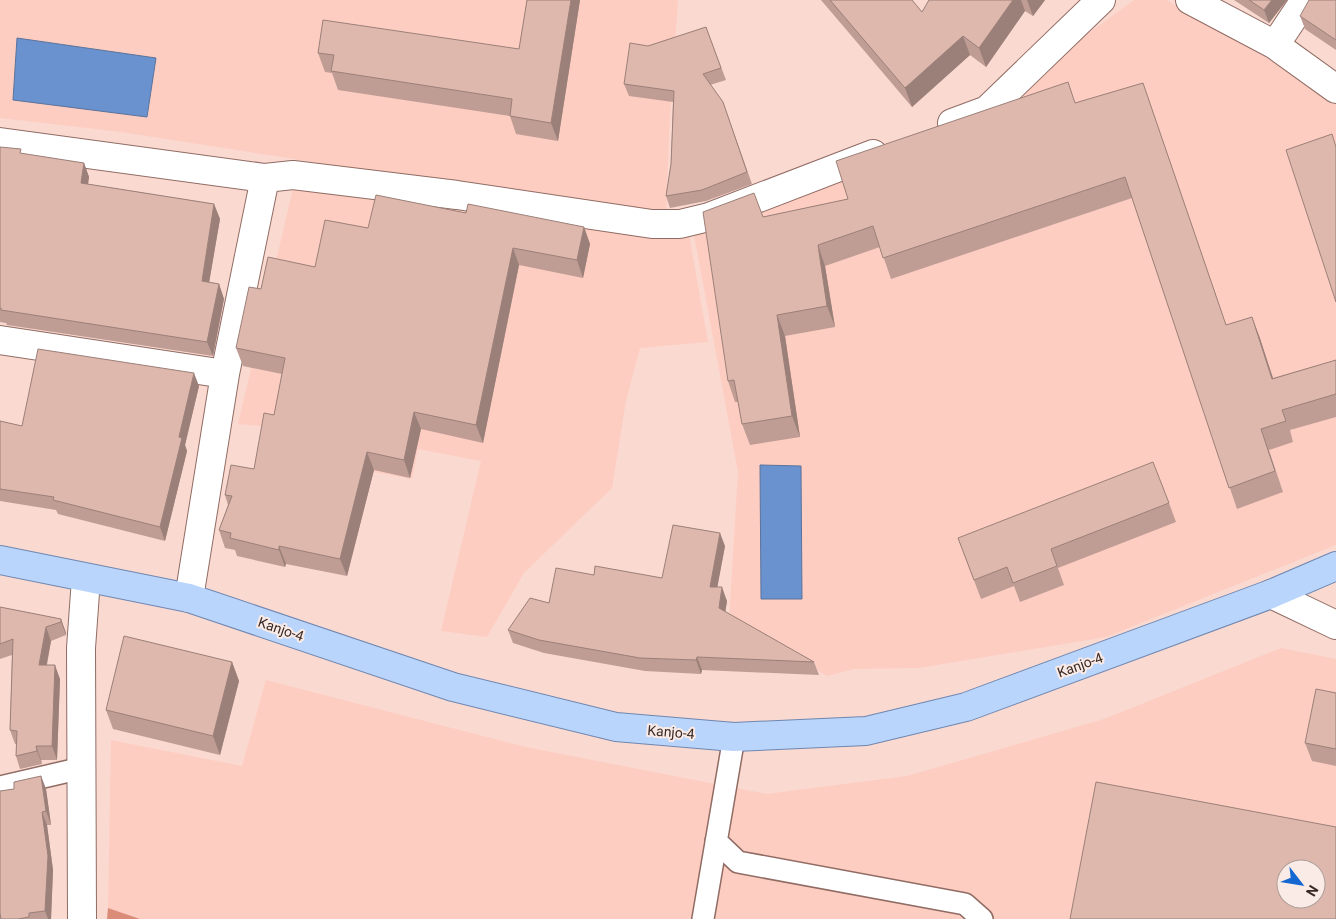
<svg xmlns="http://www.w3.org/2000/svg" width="1336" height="919" font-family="Roboto,sans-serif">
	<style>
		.built { fill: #fecdc1; fill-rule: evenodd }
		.forest { fill: #db8c79 }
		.water { fill: #6992cf; stroke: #5b739c }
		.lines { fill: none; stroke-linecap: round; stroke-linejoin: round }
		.lane-casing { stroke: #906c64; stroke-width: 24 }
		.street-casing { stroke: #906c64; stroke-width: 30 }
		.primary-casing { stroke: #6f87b0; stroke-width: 30 }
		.lane { stroke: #fff; stroke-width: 21 }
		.street { stroke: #fff; stroke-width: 28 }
		.primary { stroke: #bad5fc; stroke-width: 28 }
		.wall { fill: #bf9d95 }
		.shaded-wall { fill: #9b8079 }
		.building { fill: #deb7ad; stroke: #9b8079; fill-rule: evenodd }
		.labels { text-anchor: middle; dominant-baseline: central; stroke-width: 4; stroke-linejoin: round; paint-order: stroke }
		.street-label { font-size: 14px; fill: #392a26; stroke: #fbebe6 }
	</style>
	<rect width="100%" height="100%" fill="#fad9d1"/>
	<path class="built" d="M 0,0 L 678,0 L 669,134 L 666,217 L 121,132 L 0,118 Z
		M 1134,0 L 1166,0 L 1301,78 L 1336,104 L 1336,545 L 1106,637 L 919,668 L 854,669 L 827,676 L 729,620 L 738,472 L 694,235 L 999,120 L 1074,44 Z
		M 294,184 L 689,234 L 708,342 L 640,348 L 626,401 L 612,488 L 524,573 L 487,637 L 441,631 L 481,461 L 418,449 L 412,479 L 337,465 L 326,431 L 238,424 Z
		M 1281,648 L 1336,659 L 1336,919 L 140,919 L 108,908 L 111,740 L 242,766 L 266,680 L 526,747 L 766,794 L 907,776 L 1104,719 ZM 1286,869 L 1316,869 L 1316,899 L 1286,899 Z"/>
	<path class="forest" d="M 108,908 L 140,919 L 107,919 Z"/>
	<path class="water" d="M 17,38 L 156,58 L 147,117 L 13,100 Z
		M 760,465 L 801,466 L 802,599 L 761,599 Z"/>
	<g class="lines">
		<defs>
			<path id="lane" d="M 0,787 L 82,768
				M 716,841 L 738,862 L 965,904 L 982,919
				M 703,919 L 734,737"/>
			<path id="street" d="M 1190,0 L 1275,45 L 1336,89
				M 1275,45 L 1305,0
				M 952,123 L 987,110 L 1101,0
				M 0,142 L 265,178 L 293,175 L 457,195 L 652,224 L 680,224 L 709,217 L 873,154
				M 0,340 L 225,374
				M 1271,594 L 1336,625
				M 189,598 L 225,374 L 265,178
				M 82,919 L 81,648 L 86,579"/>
			<path id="primary" d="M 0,560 L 189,598 L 453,687 L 616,727 L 734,737 L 866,731 L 966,707 L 1271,594 L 1336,566"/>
		</defs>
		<use href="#lane" class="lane-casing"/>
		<use href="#street" class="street-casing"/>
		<use href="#primary" class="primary-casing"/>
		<use href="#lane" class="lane"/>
		<use href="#street" class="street"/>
		<use href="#primary" class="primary"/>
	</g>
	<path class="wall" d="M 527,0 L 580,0 L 558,141 L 516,134 L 510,116 L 338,90 L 332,73 L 325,72 L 318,53 L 519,49 Z
		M 821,0 L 912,0 L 922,12 L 929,0 L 1045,0 L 1033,16 L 1025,11 L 986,67 L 970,55 L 912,107 Z
		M 1234,0 L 1287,0 L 1269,23 Z
		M 1336,0 L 1336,50 L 1305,29 L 1300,16 Z
		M 706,27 L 726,80 L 710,85 L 723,102 L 752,184 L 706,201 L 670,208 L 666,196 L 671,164 L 673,102 L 629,96 L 624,84 L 648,46 Z
		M 1143,83 L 1226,325 L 1252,317 L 1273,378 L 1336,360 L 1336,417 L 1290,430 L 1293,442 L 1269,450 L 1283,492 L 1237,509 L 1132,198 L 891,279 L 880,247 L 825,266 L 835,327 L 785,336 L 800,437 L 750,445 L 742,424 L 738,402 L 735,402 L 728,381 L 763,217 L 848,199 L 1076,103 Z
		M 0,147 L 22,154 L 84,163 L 89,177 L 88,184 L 214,204 L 220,219 L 209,282 L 219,284 L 224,299 L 213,356 L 7,325 L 6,323 L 0,322 Z
		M 466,213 L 584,227 L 590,244 L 583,278 L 519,265 L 483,443 L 421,429 L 410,478 L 374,470 L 347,576 L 286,564 L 285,567 L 237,556 L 235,550 L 225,548 L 219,530 L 228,505 L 225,495 L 254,469 L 274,415 L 282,374 L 243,366 L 236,348 L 261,289 L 315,267 L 368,228 Z
		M 199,386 L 185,445 L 187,451 L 165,541 L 58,514 L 56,510 L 0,501 L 0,421 L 22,426 Z
		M 1169,503 L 1176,522 L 1058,568 L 1064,585 L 1020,602 L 1014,586 L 981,599 L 958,538 Z
		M 725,546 L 717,587 L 727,601 L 725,612 L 814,662 L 819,675 L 702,670 L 701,674 L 645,671 L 544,653 L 513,643 L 508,630 L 594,575 L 662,578 Z
		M 0,607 L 61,619 L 66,633 L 66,635 L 51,641 L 47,665 L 60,679 L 57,760 L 41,760 L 42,764 L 20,769 L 16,756 L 16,744 L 15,744 L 10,730 L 12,655 L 0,659 Z
		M 232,662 L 239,681 L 220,755 L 113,729 L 106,710 Z
		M 1336,693 L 1336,766 L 1312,761 L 1305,743 Z
		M 41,776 L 46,789 L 51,825 L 47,825 L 53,870 L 51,919 L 0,919 L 0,791 L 14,789 Z"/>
	<path class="shaded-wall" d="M 571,0 L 580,0 L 558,141 L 551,123 Z
		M 1013,0 L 1021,0 L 1025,11 L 986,67 L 979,48 Z
		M 1027,0 L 1045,0 L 1033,16 Z
		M 1272,0 L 1287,0 L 1269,23 L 1264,10 Z
		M 963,36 L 970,55 L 912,107 L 905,88 Z
		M 84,163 L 89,177 L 86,198 L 81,183 Z
		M 214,204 L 220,219 L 207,295 L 202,281 Z
		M 584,227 L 590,244 L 583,278 L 577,260 Z
		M 818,245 L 825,266 L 835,327 L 827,306 Z
		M 513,248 L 519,265 L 483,443 L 476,425 Z
		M 219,284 L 224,299 L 213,356 L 207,342 Z
		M 777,315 L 785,336 L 800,437 L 792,416 Z
		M 1252,317 L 1260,338 L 1280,400 L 1272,379 Z
		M 194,373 L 199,386 L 185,445 L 187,451 L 165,541 L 160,527 L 179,437 Z
		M 414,412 L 421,429 L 410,478 L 404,460 Z
		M 367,452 L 374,470 L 347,576 L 340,559 Z
		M 720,533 L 725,546 L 715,600 L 710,587 Z
		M 279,546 L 286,564 L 285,567 L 279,550 Z
		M 722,587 L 727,601 L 724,621 L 719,608 Z
		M 61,619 L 66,633 L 66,635 L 61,622 Z
		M 46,627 L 51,641 L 44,678 L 39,665 Z
		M 697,657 L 702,670 L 701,674 L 696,660 Z
		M 232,662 L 239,681 L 220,755 L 213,736 Z
		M 55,665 L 60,679 L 57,760 L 52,746 Z
		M 36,746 L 41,760 L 42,764 L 37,751 Z
		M 41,776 L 46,789 L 51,825 L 46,811 Z
		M 42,812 L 47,825 L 53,870 L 51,919 L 48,919 L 45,911 Z"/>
	<path class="building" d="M 527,0 L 571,0 L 551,123 L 510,116 L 512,99 L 331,71 L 334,55 L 318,53 L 323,20 L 519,49 Z
		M 830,0 L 912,0 L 922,12 L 929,0 L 1013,0 L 979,48 L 963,36 L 905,88 Z
		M 1249,0 L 1272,0 L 1264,10 Z
		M 1309,0 L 1336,0 L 1336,40 L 1300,16 Z
		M 706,27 L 721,68 L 703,74 L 723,102 L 747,172 L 702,190 L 666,196 L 671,164 L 674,91 L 624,84 L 630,43 L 648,46 Z
		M 1068,82 L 1075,103 L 1143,83 L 1226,325 L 1252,317 L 1272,379 L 1336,360 L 1336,394 L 1282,410 L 1286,421 L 1261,429 L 1275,471 L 1229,488 L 1125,177 L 883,258 L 873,226 L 818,245 L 827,306 L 777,315 L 792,416 L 742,424 L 734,380 L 728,381 L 703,212 L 754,193 L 763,217 L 848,199 L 836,161 Z
		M 1332,134 L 1336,147 L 1336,302 L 1286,150 Z
		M 0,147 L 21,149 L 20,153 L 84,163 L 81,183 L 214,204 L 202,281 L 219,284 L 207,342 L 1,310 L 1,308 L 0,308 Z
		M 376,195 L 466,213 L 468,204 L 584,227 L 577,260 L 513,248 L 476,425 L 414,412 L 404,460 L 367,452 L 340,559 L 279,546 L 279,550 L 230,538 L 231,533 L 219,530 L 232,496 L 225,495 L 231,465 L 254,469 L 264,413 L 274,415 L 285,358 L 236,348 L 249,287 L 261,289 L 268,257 L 315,267 L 325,220 L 368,228 Z
		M 38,349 L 194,373 L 179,437 L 182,438 L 160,527 L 53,500 L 54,497 L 0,489 L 0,421 L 22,426 Z
		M 1153,462 L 1169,503 L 1051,549 L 1057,566 L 1013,583 L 1007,567 L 974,580 L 958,538 Z
		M 673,525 L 720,533 L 710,587 L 722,587 L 719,608 L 814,662 L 697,657 L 696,660 L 640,658 L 539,640 L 508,630 L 530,598 L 549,603 L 556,568 L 594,575 L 595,566 L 662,578 Z
		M 0,607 L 61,619 L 61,622 L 46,627 L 39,665 L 55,665 L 52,746 L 36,746 L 37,751 L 16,756 L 17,731 L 10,730 L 13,639 L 0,644 Z
		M 124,636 L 232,662 L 213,736 L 106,710 Z
		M 1316,689 L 1336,693 L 1336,749 L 1305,743 Z
		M 41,776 L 46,811 L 42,812 L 48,856 L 45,911 L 29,913 L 29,917 L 18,919 L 1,919 L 0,913 L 0,791 L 14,789 L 14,782 Z
		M 1096,782 L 1336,827 L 1336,919 L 1070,919 ZM 1286,869 L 1316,869 L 1316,899 L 1286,899 Z"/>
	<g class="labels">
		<g class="street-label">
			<text transform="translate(281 629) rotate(19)">Kanjo-4</text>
			<text transform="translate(1080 665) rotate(-20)">Kanjo-4</text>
			<text transform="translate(671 732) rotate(5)">Kanjo-4</text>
		</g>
	</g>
	<g transform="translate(1301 884) rotate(121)"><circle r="24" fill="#fbebe6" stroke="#ad9e99"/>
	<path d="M0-4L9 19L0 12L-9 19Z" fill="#1467d0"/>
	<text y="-8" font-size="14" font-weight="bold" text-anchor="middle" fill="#392a26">N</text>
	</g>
</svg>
